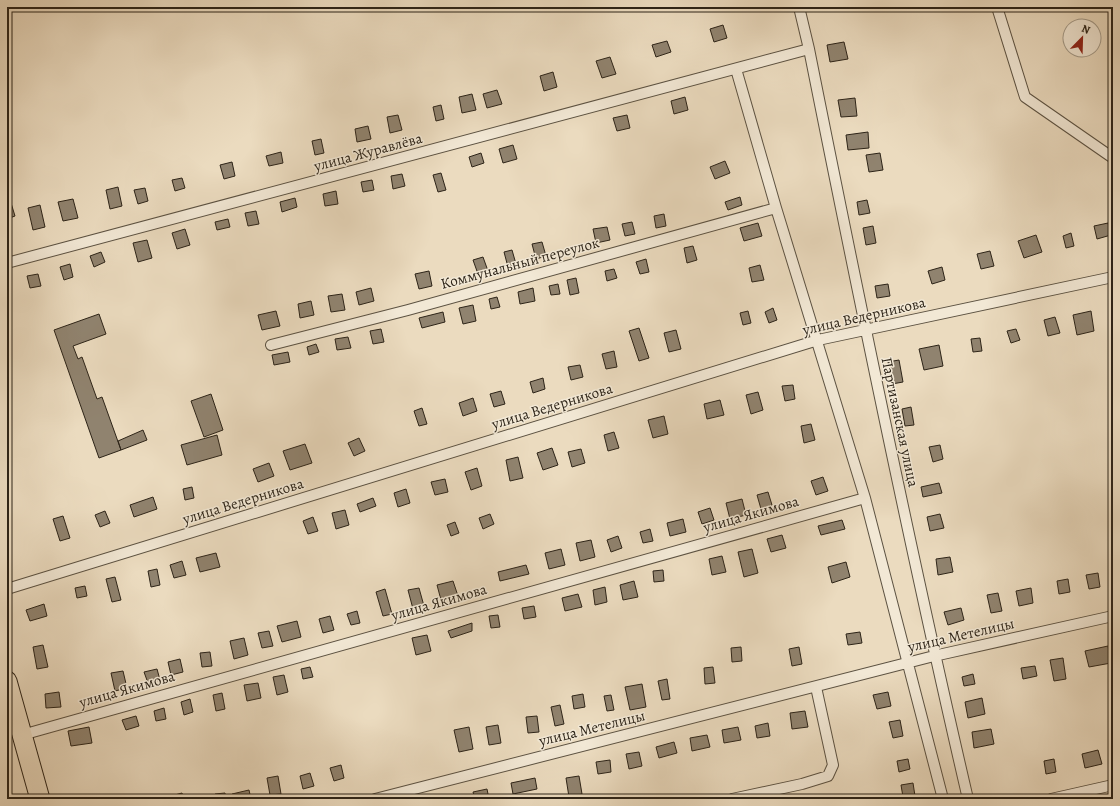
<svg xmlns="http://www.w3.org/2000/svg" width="1120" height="806" font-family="Alegreya,serif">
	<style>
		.building { fill: #90836f; stroke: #2d2418 }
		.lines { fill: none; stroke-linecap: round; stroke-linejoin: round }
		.street-casing { stroke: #5c5242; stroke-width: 12 }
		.highway-casing { stroke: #2d2418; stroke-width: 21 }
		.street { stroke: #f2e8d5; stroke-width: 10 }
		.highway { stroke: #ebdbbf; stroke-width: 19 }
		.labels { text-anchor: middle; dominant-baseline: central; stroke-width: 3; stroke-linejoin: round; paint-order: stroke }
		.street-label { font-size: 15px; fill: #2d2418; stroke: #f2e8d5 }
	</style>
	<rect width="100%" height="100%" fill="#ebdbbf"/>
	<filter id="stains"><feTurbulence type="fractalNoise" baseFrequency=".005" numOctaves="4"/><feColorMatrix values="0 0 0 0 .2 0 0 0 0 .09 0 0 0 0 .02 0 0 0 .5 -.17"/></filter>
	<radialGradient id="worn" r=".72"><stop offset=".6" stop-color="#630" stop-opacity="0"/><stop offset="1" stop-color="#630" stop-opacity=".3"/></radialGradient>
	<path class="building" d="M 723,25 L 727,38 L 714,42 L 710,29 Z
		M 667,41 L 671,52 L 656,57 L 652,45 Z
		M 844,42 L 848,59 L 830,62 L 827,45 Z
		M 610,57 L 616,74 L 602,78 L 596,61 Z
		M 553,72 L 557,87 L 544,91 L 540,76 Z
		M 497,90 L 502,104 L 487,108 L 483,94 Z
		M 472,94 L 476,110 L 462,113 L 459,97 Z
		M 685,97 L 688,110 L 674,114 L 671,101 Z
		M 855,98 L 857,116 L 841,117 L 838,100 Z
		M 441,105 L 444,119 L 436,121 L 433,107 Z
		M 398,115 L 402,130 L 390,133 L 387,117 Z
		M 627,115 L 630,128 L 617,131 L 613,118 Z
		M 368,126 L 371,139 L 357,142 L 355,129 Z
		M 868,132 L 869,148 L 848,150 L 846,135 Z
		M 321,139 L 324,153 L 315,155 L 312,141 Z
		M 513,145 L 517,159 L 503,163 L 499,149 Z
		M 281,152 L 283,163 L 269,166 L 266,156 Z
		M 481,153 L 484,163 L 472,167 L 469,157 Z
		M 880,153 L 883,170 L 869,172 L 866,155 Z
		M 725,161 L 730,173 L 715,179 L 710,167 Z
		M 232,162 L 235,176 L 224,179 L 220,165 Z
		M 441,173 L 446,190 L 438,192 L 433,175 Z
		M 402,174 L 405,186 L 393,189 L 391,176 Z
		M 182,178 L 185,188 L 175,191 L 172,180 Z
		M 372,180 L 374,190 L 363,192 L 361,182 Z
		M 118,187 L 122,206 L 110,209 L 106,190 Z
		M 145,188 L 148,201 L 138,204 L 134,190 Z
		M 336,191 L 338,204 L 325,206 L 323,194 Z
		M 740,197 L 742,205 L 728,210 L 725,202 Z
		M 295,198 L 297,207 L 282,212 L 280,202 Z
		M 73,199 L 78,218 L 63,221 L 58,202 Z
		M 867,200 L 870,213 L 859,215 L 857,202 Z
		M 11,203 L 15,216 L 7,219 L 7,204 Z
		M 40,205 L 45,227 L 33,230 L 28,208 Z
		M 256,211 L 259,224 L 248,226 L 245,213 Z
		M 664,214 L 666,226 L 656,228 L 654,216 Z
		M 228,219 L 230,227 L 217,230 L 215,222 Z
		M 632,222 L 635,234 L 625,236 L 622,224 Z
		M 758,223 L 762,236 L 744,241 L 740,228 Z
		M 1108,223 L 1111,235 L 1097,239 L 1094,226 Z
		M 873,226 L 876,243 L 866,245 L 863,228 Z
		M 607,227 L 610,240 L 596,243 L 593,229 Z
		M 185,229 L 190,245 L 177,249 L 172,233 Z
		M 1071,233 L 1074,246 L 1066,248 L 1063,236 Z
		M 1036,235 L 1042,252 L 1024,258 L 1018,241 Z
		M 147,240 L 152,258 L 138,262 L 133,243 Z
		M 542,242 L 546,256 L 536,259 L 532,244 Z
		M 693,246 L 697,260 L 687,263 L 684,248 Z
		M 512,250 L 516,264 L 508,267 L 504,252 Z
		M 990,251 L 994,266 L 981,269 L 977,254 Z
		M 101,252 L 105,262 L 94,267 L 90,256 Z
		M 483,257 L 488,271 L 478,274 L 473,260 Z
		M 646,259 L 649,272 L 640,274 L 636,262 Z
		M 70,264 L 73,277 L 64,280 L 60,267 Z
		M 760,265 L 764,280 L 752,282 L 749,268 Z
		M 942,267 L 945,280 L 932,284 L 928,271 Z
		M 614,269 L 617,278 L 607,281 L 605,271 Z
		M 429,271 L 432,286 L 419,289 L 415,274 Z
		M 38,274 L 41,286 L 30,288 L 27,276 Z
		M 576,278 L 579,293 L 570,295 L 567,280 Z
		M 558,284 L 560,294 L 551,295 L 549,286 Z
		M 888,284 L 890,296 L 877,298 L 875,286 Z
		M 371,288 L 374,301 L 359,305 L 356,292 Z
		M 533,288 L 535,301 L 520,304 L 518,292 Z
		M 342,294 L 345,310 L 331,312 L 328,296 Z
		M 497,297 L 500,307 L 491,309 L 489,299 Z
		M 311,301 L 314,315 L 300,318 L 298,304 Z
		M 473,305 L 476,321 L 463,324 L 459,308 Z
		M 773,308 L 777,320 L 769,323 L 765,312 Z
		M 276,311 L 280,326 L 262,330 L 258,315 Z
		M 748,311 L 751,323 L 743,325 L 740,313 Z
		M 1091,311 L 1094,331 L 1077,335 L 1073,315 Z
		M 443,312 L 445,322 L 422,328 L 419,318 Z
		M 99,314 L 106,334 L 73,346 L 78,359 L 82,357 L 97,399 L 102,397 L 121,450 L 99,458 L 54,330 Z
		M 1055,317 L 1060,333 L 1048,336 L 1044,320 Z
		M 639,328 L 649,358 L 639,361 L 629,331 Z
		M 381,329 L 384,342 L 373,344 L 370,331 Z
		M 1016,329 L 1020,340 L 1011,343 L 1007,331 Z
		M 676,330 L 681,349 L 669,352 L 664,333 Z
		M 348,337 L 351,348 L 337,350 L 335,339 Z
		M 980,338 L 982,351 L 973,352 L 971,339 Z
		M 316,344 L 319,352 L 309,355 L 307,347 Z
		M 939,345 L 943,366 L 924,370 L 919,349 Z
		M 614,351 L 617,367 L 606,369 L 602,354 Z
		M 288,352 L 290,362 L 274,365 L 272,355 Z
		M 899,360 L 903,382 L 892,384 L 888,362 Z
		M 580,365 L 583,377 L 571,380 L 568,367 Z
		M 543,378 L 545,389 L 533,393 L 530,382 Z
		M 793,385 L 795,399 L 785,401 L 782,386 Z
		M 501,391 L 505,404 L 494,407 L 490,394 Z
		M 758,392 L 763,410 L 751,414 L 746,395 Z
		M 211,394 L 223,430 L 204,437 L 191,401 Z
		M 473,398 L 477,411 L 463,416 L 459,403 Z
		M 720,400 L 724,415 L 707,419 L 704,404 Z
		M 911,407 L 914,425 L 905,426 L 902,409 Z
		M 422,408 L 427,424 L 419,426 L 414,411 Z
		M 664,416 L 668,434 L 653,438 L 648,420 Z
		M 811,424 L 815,440 L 804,443 L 801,426 Z
		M 143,430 L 147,440 L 121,450 L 118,441 Z
		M 614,432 L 619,448 L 608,451 L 604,435 Z
		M 217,435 L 222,455 L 187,465 L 181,445 Z
		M 359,438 L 365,451 L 354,456 L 348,443 Z
		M 305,444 L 312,463 L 290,470 L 283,451 Z
		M 940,445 L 943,459 L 933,462 L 929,447 Z
		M 552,448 L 558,465 L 543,470 L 537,453 Z
		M 581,449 L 585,463 L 572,467 L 568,452 Z
		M 518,457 L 523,478 L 510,481 L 506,460 Z
		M 269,463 L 274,476 L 258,482 L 253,469 Z
		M 477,468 L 482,486 L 471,490 L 465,472 Z
		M 823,477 L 828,491 L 816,495 L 811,481 Z
		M 445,479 L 448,492 L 435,495 L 431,482 Z
		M 939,483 L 942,493 L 923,497 L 921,487 Z
		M 192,487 L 194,498 L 185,500 L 183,489 Z
		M 406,489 L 410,503 L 398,507 L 394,493 Z
		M 768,492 L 772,505 L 761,509 L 757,495 Z
		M 153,497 L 157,509 L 134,517 L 130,505 Z
		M 373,498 L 376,506 L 360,512 L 357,504 Z
		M 742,499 L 746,515 L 730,519 L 726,503 Z
		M 710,508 L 714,520 L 702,524 L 698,512 Z
		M 345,510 L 349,525 L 336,529 L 332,513 Z
		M 105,511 L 110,523 L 100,527 L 95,515 Z
		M 490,514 L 494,524 L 483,529 L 479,518 Z
		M 940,514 L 944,528 L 930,531 L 927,517 Z
		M 63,516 L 70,538 L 60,541 L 53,519 Z
		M 313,517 L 318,531 L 308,534 L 303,521 Z
		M 683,519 L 686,532 L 670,536 L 667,523 Z
		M 842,520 L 845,529 L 821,535 L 818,526 Z
		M 455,522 L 459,533 L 451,536 L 447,525 Z
		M 650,529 L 653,541 L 643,543 L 640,532 Z
		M 782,535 L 786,548 L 771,552 L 767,539 Z
		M 618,536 L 622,548 L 611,552 L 607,540 Z
		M 591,540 L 595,557 L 580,561 L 576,543 Z
		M 561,549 L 565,565 L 549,569 L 545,553 Z
		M 752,549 L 758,573 L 744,577 L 738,552 Z
		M 216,553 L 220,567 L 200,572 L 196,558 Z
		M 722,556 L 726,572 L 712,575 L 709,559 Z
		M 950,557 L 953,572 L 938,575 L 936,559 Z
		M 182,561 L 186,575 L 174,578 L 170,565 Z
		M 846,562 L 850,577 L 832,583 L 828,567 Z
		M 526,565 L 529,574 L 500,581 L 498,572 Z
		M 157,569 L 160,585 L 151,587 L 148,571 Z
		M 663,570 L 664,581 L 654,582 L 653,571 Z
		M 1098,573 L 1100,587 L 1089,589 L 1086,575 Z
		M 115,577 L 121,600 L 112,602 L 106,579 Z
		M 1068,579 L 1070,592 L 1059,594 L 1057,581 Z
		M 453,581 L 458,596 L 441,600 L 437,585 Z
		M 634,581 L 638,597 L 623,600 L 620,585 Z
		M 85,586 L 87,596 L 77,598 L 75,588 Z
		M 605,587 L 607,602 L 595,605 L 593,590 Z
		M 419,588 L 424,606 L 413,609 L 408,590 Z
		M 1031,588 L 1033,603 L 1019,606 L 1016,591 Z
		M 385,589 L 392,614 L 383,616 L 376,592 Z
		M 998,593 L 1002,611 L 991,613 L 987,595 Z
		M 578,594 L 582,607 L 565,611 L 562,598 Z
		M 44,604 L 47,616 L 30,621 L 26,610 Z
		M 534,606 L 536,617 L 524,619 L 522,608 Z
		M 961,608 L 964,620 L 948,625 L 944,612 Z
		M 357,611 L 360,623 L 351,625 L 347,614 Z
		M 498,615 L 500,627 L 491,628 L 489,616 Z
		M 330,616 L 334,630 L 323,633 L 319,619 Z
		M 297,621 L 301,637 L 282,642 L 277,626 Z
		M 472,623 L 472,631 L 451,638 L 448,631 Z
		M 269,631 L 273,646 L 262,648 L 258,633 Z
		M 860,632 L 862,643 L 848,645 L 846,634 Z
		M 427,635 L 431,651 L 416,655 L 412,638 Z
		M 244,638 L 248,655 L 234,659 L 230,641 Z
		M 43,645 L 48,667 L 37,669 L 33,647 Z
		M 1108,646 L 1111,663 L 1089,667 L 1085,651 Z
		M 741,647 L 742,661 L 732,662 L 731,648 Z
		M 799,647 L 802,664 L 792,666 L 789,649 Z
		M 210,652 L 212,666 L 202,667 L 200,653 Z
		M 1063,658 L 1066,679 L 1054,681 L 1050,660 Z
		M 180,659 L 183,672 L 171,675 L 168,662 Z
		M 1035,666 L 1037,676 L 1023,679 L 1021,668 Z
		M 310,667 L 313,677 L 303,679 L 301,669 Z
		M 713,667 L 715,683 L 705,684 L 704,668 Z
		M 157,669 L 160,680 L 148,683 L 144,672 Z
		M 123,671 L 127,688 L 115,691 L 111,673 Z
		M 973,674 L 975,684 L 964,686 L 962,677 Z
		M 284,675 L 288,692 L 277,695 L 273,677 Z
		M 667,679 L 670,699 L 662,700 L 658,681 Z
		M 258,683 L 261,698 L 247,701 L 244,685 Z
		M 642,684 L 646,707 L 630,710 L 625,687 Z
		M 59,692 L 61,707 L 46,708 L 45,694 Z
		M 888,692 L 891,706 L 877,709 L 873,695 Z
		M 222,693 L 225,709 L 216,711 L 213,695 Z
		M 583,694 L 585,707 L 574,709 L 572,696 Z
		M 611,695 L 614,710 L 607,711 L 604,696 Z
		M 982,698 L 985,714 L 968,718 L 965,702 Z
		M 190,699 L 193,712 L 184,715 L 181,702 Z
		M 560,705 L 564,724 L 555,726 L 551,707 Z
		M 164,708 L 166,719 L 156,721 L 154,711 Z
		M 805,711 L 808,727 L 792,729 L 790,713 Z
		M 136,716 L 139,726 L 126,730 L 122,720 Z
		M 537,716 L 539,732 L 528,733 L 526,717 Z
		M 900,720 L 903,736 L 893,738 L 889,722 Z
		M 768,723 L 770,736 L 757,738 L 755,726 Z
		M 498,725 L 501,743 L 489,745 L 486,727 Z
		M 89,727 L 92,743 L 71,746 L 68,731 Z
		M 469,727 L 473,749 L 459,752 L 454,730 Z
		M 738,727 L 741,740 L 724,743 L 722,730 Z
		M 991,729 L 994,744 L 974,748 L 972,732 Z
		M 707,735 L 710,747 L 692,751 L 690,738 Z
		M 674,742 L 677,753 L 659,758 L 656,747 Z
		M 1098,750 L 1102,764 L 1085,768 L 1082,754 Z
		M 639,752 L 642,766 L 629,769 L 626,754 Z
		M 908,759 L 910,769 L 899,772 L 897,761 Z
		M 1054,759 L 1056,772 L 1046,774 L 1044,761 Z
		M 610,760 L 611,772 L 598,774 L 596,762 Z
		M 341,765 L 344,778 L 334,781 L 330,768 Z
		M 310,773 L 314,786 L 303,789 L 300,776 Z
		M 278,776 L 281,794 L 270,795 L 267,778 Z
		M 579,776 L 582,794 L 569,797 L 566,778 Z
		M 7,777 L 11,798 L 7,799 Z
		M 535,778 L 537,789 L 513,794 L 511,783 Z
		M 913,783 L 915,796 L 903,797 L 901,785 Z
		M 487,789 L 489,799 L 475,799 L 473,792 Z
		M 249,790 L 251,799 L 233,799 L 232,794 Z
		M 182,793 L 184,799 L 172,799 L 171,796 Z
		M 225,793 L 226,799 L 216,799 L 215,794 Z"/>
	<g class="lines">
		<defs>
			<path id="street" d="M 997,7 L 1025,97 L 1113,158
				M 809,49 C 859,300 910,550 968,799
				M 736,69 L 776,208 L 865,498 L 943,799
				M 7,263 L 809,49 L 799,7
				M 271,345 L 408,310 L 776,208
				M 7,589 L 818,340 L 1113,277
				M 22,735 L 865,498
				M 375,799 L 934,656 L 1113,616
				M 732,799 L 802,784 L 828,776 L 833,765 L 816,687
				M 1051,799 L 1113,785"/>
			<path id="highway" d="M 7,681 L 40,799"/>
		</defs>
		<use href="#street" class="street-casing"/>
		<use href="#highway" class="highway-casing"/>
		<use href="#street" class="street"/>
		<use href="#highway" class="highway"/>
	</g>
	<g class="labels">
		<g class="street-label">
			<text transform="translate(368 152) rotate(-15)">улица Журавлёва</text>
			<text transform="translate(520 263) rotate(-15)">Коммунальный переулок</text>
			<text transform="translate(864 316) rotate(-13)">улица Ведерникова</text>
			<text transform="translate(552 406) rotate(-17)">улица Ведерникова</text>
			<text transform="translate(900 422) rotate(78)">Партизанская улица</text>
			<text transform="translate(243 501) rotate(-17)">улица Ведерникова</text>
			<text transform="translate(751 514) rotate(-16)">улица Якимова</text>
			<text transform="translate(439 602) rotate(-16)">улица Якимова</text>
			<text transform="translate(961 635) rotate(-13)">улица Метелицы</text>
			<text transform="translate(127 689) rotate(-16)">улица Якимова</text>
			<text transform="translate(592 728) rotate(-14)">улица Метелицы</text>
		</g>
	</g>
	<rect width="1120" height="806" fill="none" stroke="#ebdbbf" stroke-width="24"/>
	<rect x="8" y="8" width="1104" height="790" fill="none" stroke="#2d2418" stroke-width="2"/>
	<rect x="12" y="12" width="1096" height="782" fill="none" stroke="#2d2418"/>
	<g transform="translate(1082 38) rotate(23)"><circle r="19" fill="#f2e8d5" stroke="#a39a89"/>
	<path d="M0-3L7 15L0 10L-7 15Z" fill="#8f2418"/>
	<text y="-6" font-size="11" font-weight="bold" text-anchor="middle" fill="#2d2418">N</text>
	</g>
	<rect width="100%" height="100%" filter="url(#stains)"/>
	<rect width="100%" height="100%" fill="url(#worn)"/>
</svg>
